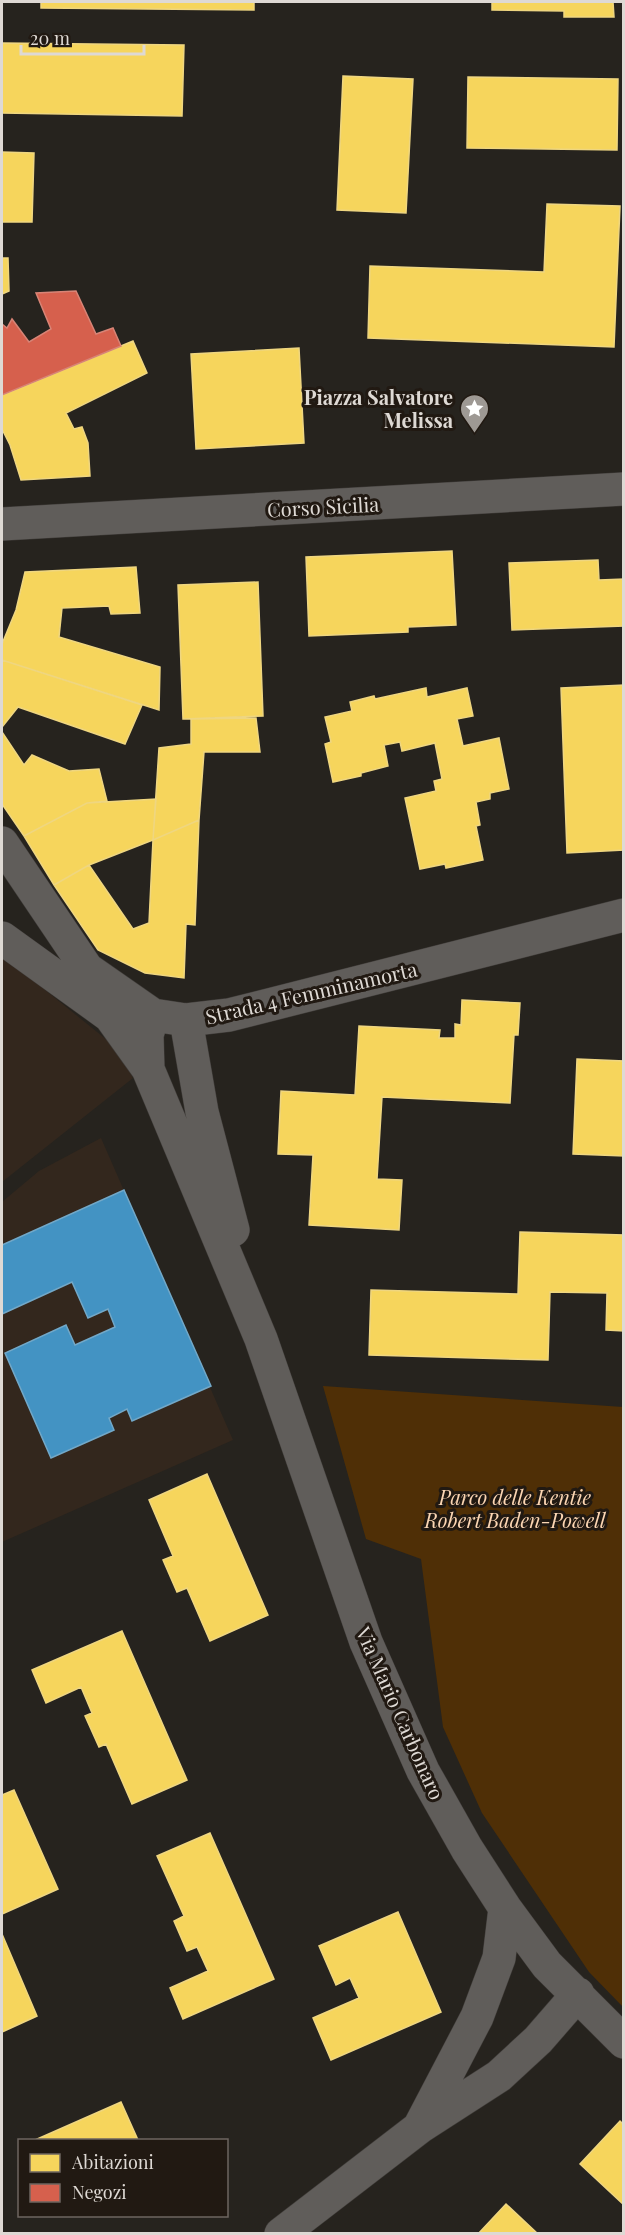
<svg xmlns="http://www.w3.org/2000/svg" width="625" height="2235" font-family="'Playfair Display',serif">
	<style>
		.built { fill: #33271d }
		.green { fill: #4f2f06 }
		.homes { fill: #f6d55c; stroke: #efd680; stroke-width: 1.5 }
		.shops { fill: #d6604d; stroke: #d88476; stroke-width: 1.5 }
		.schools { fill: #4393c3; stroke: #72a8c8; stroke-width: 1.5 }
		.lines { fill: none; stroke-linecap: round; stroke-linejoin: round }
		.minor-casing { stroke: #403d3a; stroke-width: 34 }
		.minor { stroke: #605d5a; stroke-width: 33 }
		.labels { text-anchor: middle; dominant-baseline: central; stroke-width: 6; stroke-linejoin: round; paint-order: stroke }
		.poi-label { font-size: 20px; font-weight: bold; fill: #ded9d4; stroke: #211912; text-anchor: end }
		.street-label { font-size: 20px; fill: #ded9d4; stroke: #211912 }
		.park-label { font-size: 20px; font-style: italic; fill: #fcd6b3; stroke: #211912 }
	</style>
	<rect width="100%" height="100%" fill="#26231e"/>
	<path class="built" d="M 2,955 L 118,1049 L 133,1078 L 2,1182 Z
		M 101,1138 L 233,1440 L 2,1542 L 2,1202 L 39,1171 Z"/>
	<path class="green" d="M 323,1386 L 623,1407 L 623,2007 L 589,1972 L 482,1813 L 443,1727 L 421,1559 L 366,1539 Z"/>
	<path class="homes" d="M 41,2 L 254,2 L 254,10 L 41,8 Z
		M 437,2 L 613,2 L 614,17 L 564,17 L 564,11 L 492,10 L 492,2 Z
		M 2,43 L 184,45 L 182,116 L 2,113 Z
		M 343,76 L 413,79 L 406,213 L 337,210 Z
		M 468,77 L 618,79 L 617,150 L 467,148 Z
		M 2,152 L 34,153 L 32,222 L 2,222 Z
		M 547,204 L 620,206 L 614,347 L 368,338 L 370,266 L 544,272 Z
		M 2,258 L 8,258 L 9,291 L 2,294 Z
		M 133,341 L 147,373 L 66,413 L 74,429 L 82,427 L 88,443 L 90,476 L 21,480 L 10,445 L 2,429 L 2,395 Z
		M 299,348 L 304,443 L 196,449 L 191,354 Z
		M 452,551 L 456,625 L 408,627 L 408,632 L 309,636 L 306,557 Z
		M 598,560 L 599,580 L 624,579 L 624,626 L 512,630 L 509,563 Z
		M 136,567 L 140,613 L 111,614 L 109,606 L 62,608 L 59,637 L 160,667 L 159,710 L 2,660 L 2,644 L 16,610 L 25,572 Z
		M 258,582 L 263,716 L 183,719 L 178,585 Z
		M 2,660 L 142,705 L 125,744 L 18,707 L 2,727 Z
		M 624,685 L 624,850 L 567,853 L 561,688 Z
		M 426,688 L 427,697 L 467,688 L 473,716 L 457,719 L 463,746 L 499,738 L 509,789 L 490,793 L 490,799 L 476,802 L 480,825 L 476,826 L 483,860 L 446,868 L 445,864 L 420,869 L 405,798 L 436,791 L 434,781 L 442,779 L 435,743 L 402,751 L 400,742 L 384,745 L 388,766 L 361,773 L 361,776 L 333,782 L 325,744 L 331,742 L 325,717 L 352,711 L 350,702 L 374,696 L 375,699 Z
		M 256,718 L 260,752 L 204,752 L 199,820 L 153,840 L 159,748 L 191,744 L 191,719 Z
		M 2,732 L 24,765 L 32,755 L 69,771 L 99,769 L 107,801 L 87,803 L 24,836 L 2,804 Z
		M 156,799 L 153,840 L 89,865 L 54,885 L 24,836 L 87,803 Z
		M 199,820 L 195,925 L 186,924 L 184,978 L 145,973 L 98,950 L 54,885 L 89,865 L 133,929 L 149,923 L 153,840 Z
		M 462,1000 L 520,1003 L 518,1035 L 514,1035 L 510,1103 L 382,1097 L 377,1179 L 402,1180 L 399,1230 L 309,1225 L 313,1155 L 278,1154 L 281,1091 L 355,1095 L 359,1026 L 440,1030 L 439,1038 L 455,1038 L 455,1024 L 461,1025 Z
		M 577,1059 L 624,1061 L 624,1156 L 573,1154 Z
		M 520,1232 L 624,1235 L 624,1331 L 606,1330 L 607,1293 L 550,1292 L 548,1360 L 369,1355 L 371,1290 L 518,1294 Z
		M 207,1474 L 268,1615 L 210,1641 L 187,1588 L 177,1592 L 163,1560 L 173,1556 L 149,1500 Z
		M 122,1631 L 187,1780 L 132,1804 L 106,1744 L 99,1747 L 85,1716 L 92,1713 L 81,1687 L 46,1703 L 32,1670 Z
		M 14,1790 L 58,1889 L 2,1914 L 2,1795 Z
		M 210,1833 L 274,1979 L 183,2019 L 170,1988 L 208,1971 L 197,1947 L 187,1951 L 174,1921 L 184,1916 L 157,1856 Z
		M 398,1912 L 441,2012 L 331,2060 L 313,2018 L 359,1998 L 350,1978 L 336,1985 L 319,1946 Z
		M 2,1934 L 37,2016 L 2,2032 Z
		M 121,2102 L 138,2140 L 35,2140 Z
		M 620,2121 L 624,2125 L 624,2205 L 580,2164 Z
		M 506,2204 L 538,2234 L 478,2234 Z"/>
	<path class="shops" d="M 76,291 L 96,334 L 113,328 L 121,346 L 2,395 L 2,324 L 7,328 L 12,319 L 29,342 L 51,329 L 36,293 Z"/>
	<path class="schools" d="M 124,1190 L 211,1386 L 132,1421 L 127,1409 L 109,1418 L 114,1430 L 51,1458 L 5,1353 L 66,1325 L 75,1345 L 115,1327 L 108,1309 L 88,1318 L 72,1282 L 2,1314 L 2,1245 Z"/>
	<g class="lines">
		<defs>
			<path id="minor" d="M 2,524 L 624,489
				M 2,843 L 87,969 L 153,1015 L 186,1020 L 229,1015 L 624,915
				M 2,938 L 110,1016 L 148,1069
				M 153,1015 L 147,1035 L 148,1069 L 261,1339 L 366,1642 L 423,1771 L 467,1849 L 505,1908 L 547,1965 L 624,2042
				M 186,1020 L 202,1112 L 233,1230
				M 420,2126 L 477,2017 L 499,1958 L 505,1908
				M 281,2234 L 420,2127 L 499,2076 L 538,2040 L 578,1994"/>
		</defs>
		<use href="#minor" class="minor-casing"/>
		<use href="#minor" class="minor"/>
	</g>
	<defs>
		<symbol id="sight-pin" viewBox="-11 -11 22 30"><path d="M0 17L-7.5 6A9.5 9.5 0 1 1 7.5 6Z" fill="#9e9994" stroke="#211912"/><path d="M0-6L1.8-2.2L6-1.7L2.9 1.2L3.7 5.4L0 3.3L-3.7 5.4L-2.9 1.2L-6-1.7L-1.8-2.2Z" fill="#fff"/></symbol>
	</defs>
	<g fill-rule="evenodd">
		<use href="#sight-pin" x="458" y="392" width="33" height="45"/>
	</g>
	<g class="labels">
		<g class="poi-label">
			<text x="453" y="396">Piazza Salvatore<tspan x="453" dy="23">Melissa</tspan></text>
		</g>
		<g class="street-label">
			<text transform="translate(323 506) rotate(-3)">Corso Sicilia</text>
			<text transform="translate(311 992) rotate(-13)">Strada 4 Femminamorta</text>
			<text transform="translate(401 1713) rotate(66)">Via Mario Carbonaro</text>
		</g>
		<g class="park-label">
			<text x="515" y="1496">Parco delle Kentie<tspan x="515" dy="23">Robert Baden-Powell</tspan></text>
		</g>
	</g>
	<rect width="625" height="2235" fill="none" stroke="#ded9d4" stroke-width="6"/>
	<rect x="18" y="2139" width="210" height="78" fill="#211912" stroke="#6d6660" stroke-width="1.5"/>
	<rect x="30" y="2154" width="30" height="18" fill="#f6d55c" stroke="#6d6660" stroke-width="1.5"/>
	<text x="72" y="2169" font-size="18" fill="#ded9d4">Abitazioni</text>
	<rect x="30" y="2184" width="30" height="18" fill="#d6604d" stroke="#6d6660" stroke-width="1.5"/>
	<text x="72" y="2199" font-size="18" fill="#ded9d4">Negozi</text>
	<path d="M21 45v9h123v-9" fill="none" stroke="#ded9d4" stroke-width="3"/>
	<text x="30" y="45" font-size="18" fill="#ded9d4" stroke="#211912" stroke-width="4.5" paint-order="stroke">20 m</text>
</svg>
